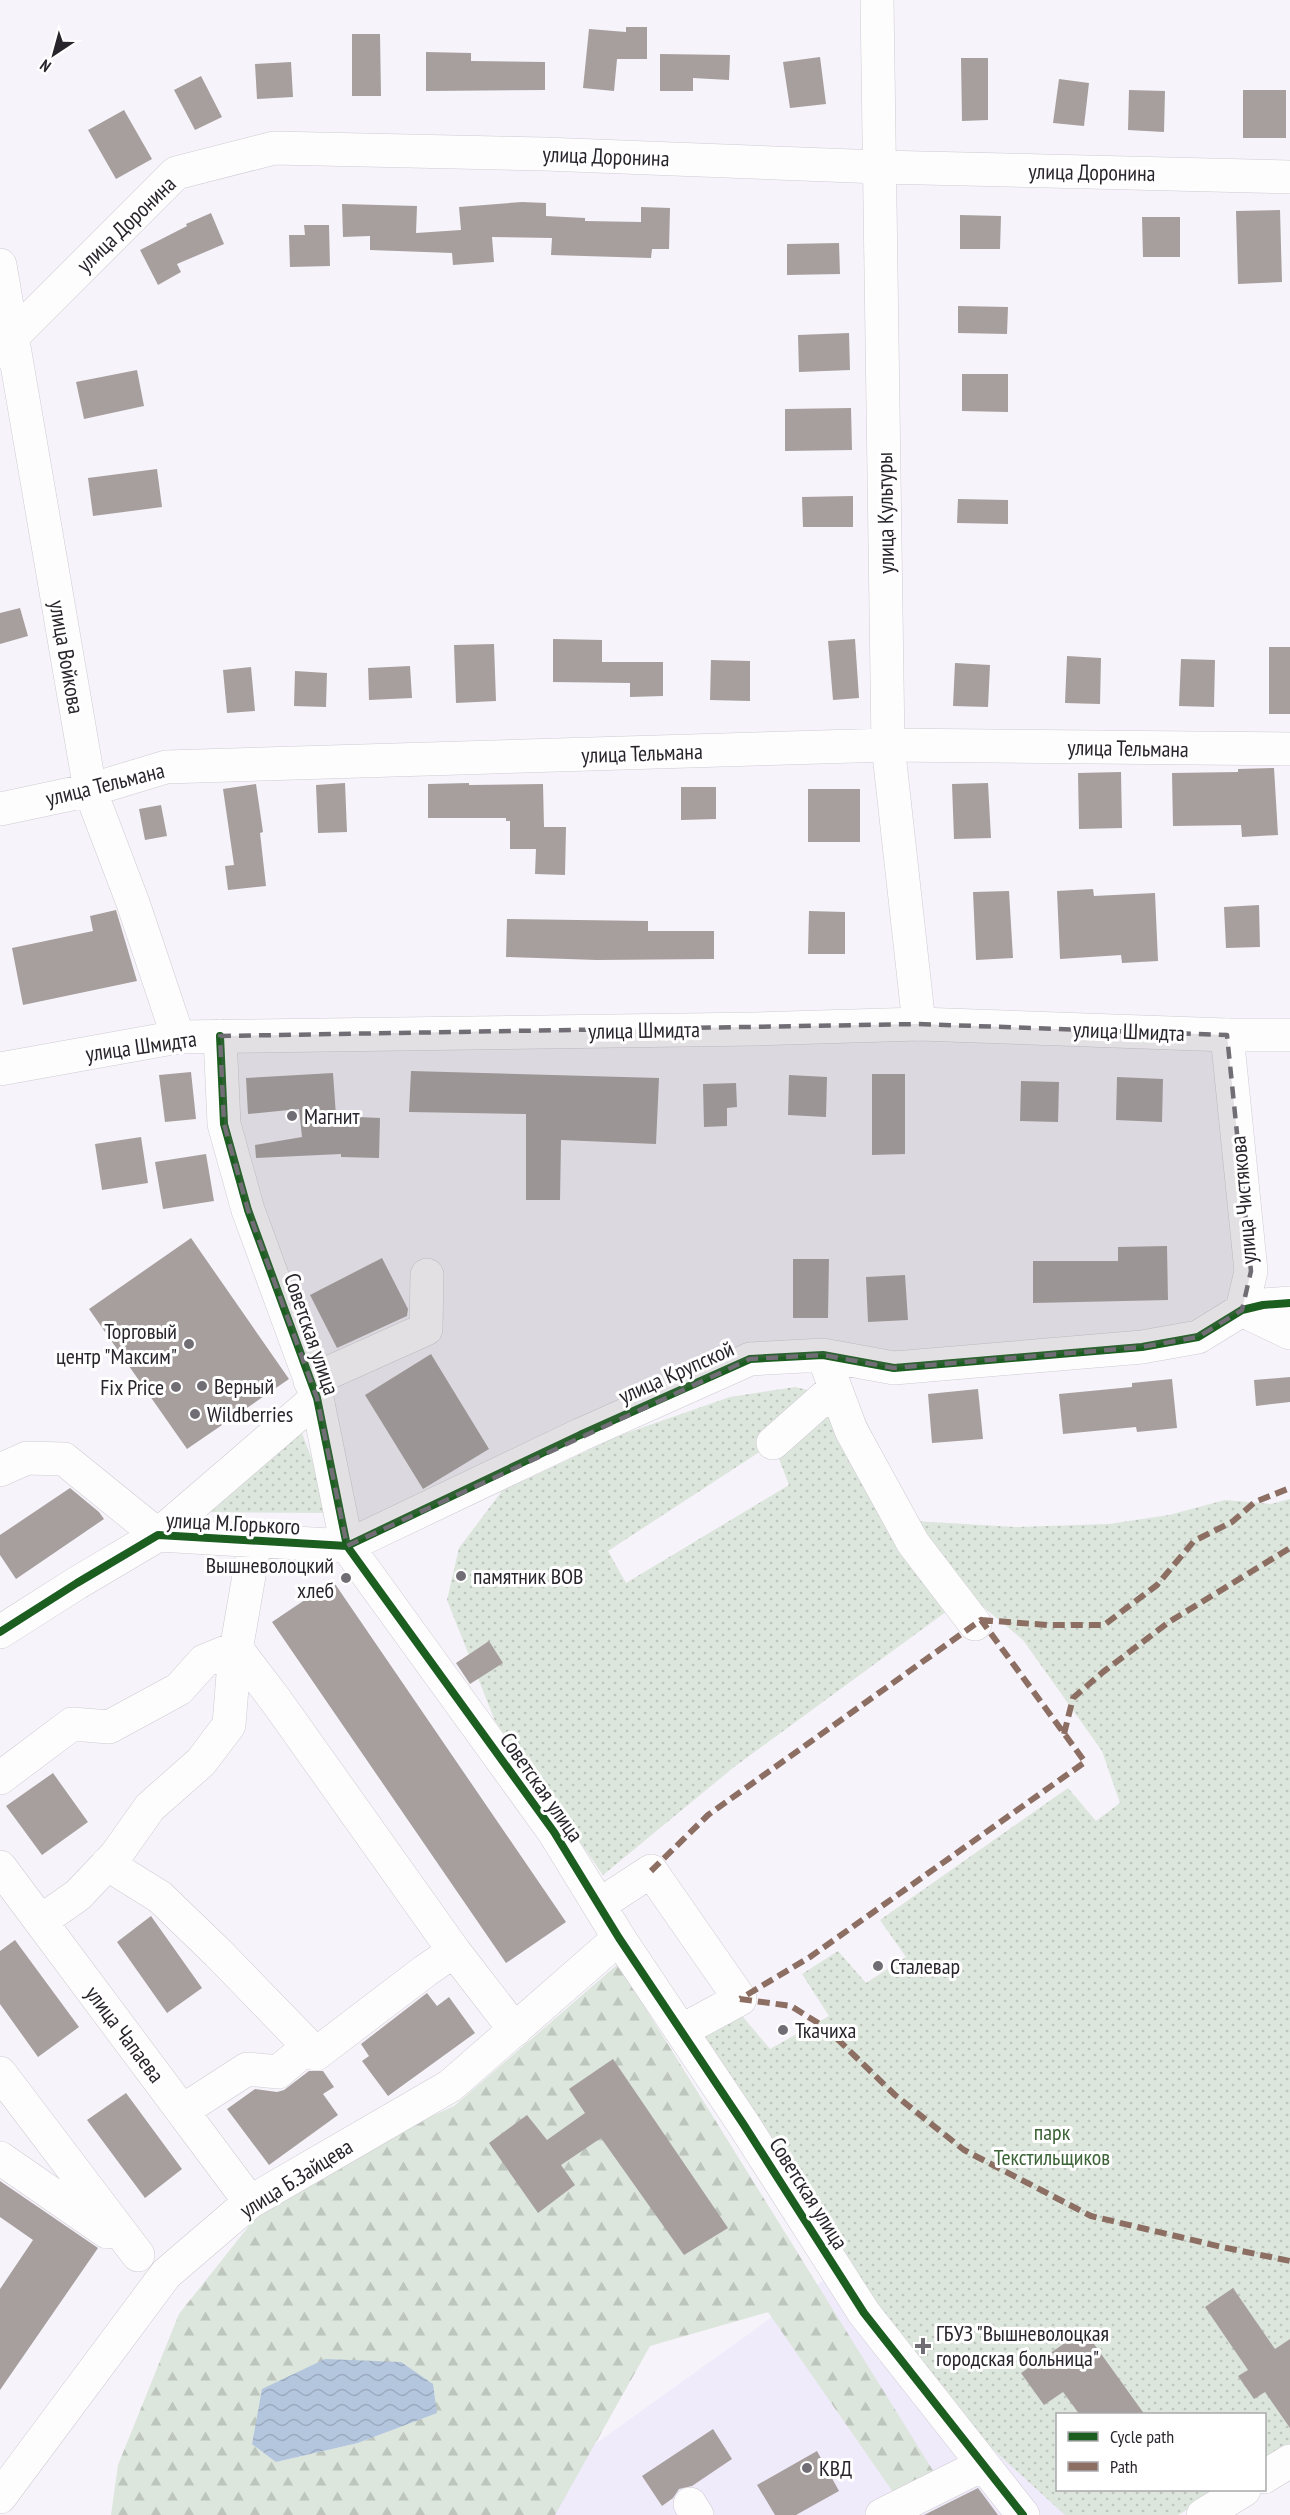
<svg xmlns="http://www.w3.org/2000/svg" width="1290" height="2515" font-family="'PT Sans Narrow',sans-serif">
	<style>
		.medical { fill: #f0ebfb }
		.green { fill: url(#green-dots); fill-rule: evenodd }
		.forest { fill: url(#forest-firs); fill-rule: evenodd }
		.water { fill: url(#water-waves) }
		.building { fill: #a79f9e }
		.lines { fill: none; stroke-linecap: round; stroke-linejoin: round }
		.minor-casing { stroke: #cecbd2; stroke-width: 34 }
		.major-casing { stroke: #cecbd2; stroke-width: 34 }
		.minor { stroke: #fefdfe; stroke-width: 33 }
		.major { stroke: #fefdfe; stroke-width: 33 }
		.quiet { stroke: #8d6e63; stroke-width: 6; stroke-dasharray: 12 6; stroke-linecap: butt }
		.cycleway-casing { stroke: #fff; stroke-width: 11 }
		.cycleway { stroke: #1b5e20; stroke-width: 8 }
		.marked { fill: #716d75; fill-opacity: 0.2; stroke: #716d75; stroke-width: 4.5; stroke-dasharray: 12 8; stroke-linejoin: round }
		.poi-dot { fill: #716d75; stroke: #fff; stroke-width: 2 }
		.labels { text-anchor: middle; dominant-baseline: central; stroke-width: 6; stroke-linejoin: round; paint-order: stroke }
		.street-label { font-size: 22px; fill: #29252d; stroke: #fff }
		.poi-label { font-size: 22px; fill: #29252d; stroke: #fff; text-anchor: start }
		.park-label { font-size: 22px; fill: #3b6335; stroke: #fff }
	</style>
	<defs>
		<pattern id="green-dots" width="8" height="8" patternUnits="userSpaceOnUse" patternTransform="scale(1.5)"><rect width="8" height="8" fill="#dce6dc"/><path d="M2 2h.1M6 6h.1" fill="none" stroke="#bdc5bd" stroke-width="1.8" stroke-linecap="round"/></pattern>
		<pattern id="forest-firs" width="22" height="20" patternUnits="userSpaceOnUse" patternTransform="scale(1.5)"><rect width="22" height="20" fill="#dce6dc"/><path d="M5 1l3.5 6h-7zM16 11l3.5 6h-7z" fill="#bdc5bd"/></pattern>
		<pattern id="water-waves" width="16" height="10" patternUnits="userSpaceOnUse" patternTransform="scale(1.5)"><rect width="16" height="10" fill="#b4c6de"/><path d="M0 5q4-4 8 0t8 0" fill="none" stroke="#9baabf"/></pattern>
	</defs>
	<rect width="100%" height="100%" fill="#f6f3fa"/>
	<path class="medical" d="M 828,2277 L 1058,2414 L 1058,2490 L 1153,2515 L 496,2515 Z"/>
	<path class="green" d="M 795,1387 L 857,1402 L 914,1521 L 1015,1527 L 1109,1524 L 1169,1515 L 1225,1500 L 1271,1504 L 1290,1499 L 1290,2448 L 1265,2463 L 1264,2414 L 1058,2414 L 1058,2490 L 1221,2490 L 1178,2515 L 1065,2515 L 986,2443 L 877,2312 L 698,2036 L 738,2011 L 770,2049 L 829,2016 L 802,1974 L 838,1951 L 866,1983 L 906,1957 L 880,1920 L 1068,1788 L 1096,1821 L 1120,1803 L 1102,1751 L 1023,1640 L 969,1595 L 734,1767 L 603,1875 L 495,1721 L 447,1600 L 459,1548 L 502,1491 L 618,1436 L 730,1397 ZM 773,1443 L 789,1485 L 626,1583 L 608,1551 Z
		M 302,1433 L 332,1513 L 205,1512 Z"/>
	<path class="forest" d="M 618,1964 L 937,2477 L 895,2495 L 768,2312 L 650,2346 L 555,2515 L 111,2515 L 118,2465 L 179,2314 L 260,2212 L 391,2135 L 454,2106 ZM 436,2413 L 358,2443 L 276,2462 Z"/>
	<path class="water" d="M 325,2359 L 401,2362 L 433,2384 L 437,2413 L 358,2443 L 276,2462 L 252,2444 L 262,2389 Z"/>
	<path class="building" d="M 626,27 L 647,27 L 647,59 L 617,59 L 614,91 L 583,88 L 589,29 L 626,32 Z
		M 352,34 L 380,34 L 381,96 L 352,96 Z
		M 426,52 L 471,53 L 471,61 L 545,62 L 545,90 L 426,91 Z
		M 660,54 L 730,55 L 729,80 L 693,78 L 693,91 L 660,91 Z
		M 820,57 L 826,104 L 790,108 L 783,62 Z
		M 961,58 L 988,58 L 988,120 L 962,121 Z
		M 291,62 L 293,97 L 257,99 L 255,64 Z
		M 201,76 L 222,117 L 195,130 L 174,90 Z
		M 1059,79 L 1089,83 L 1084,126 L 1053,123 Z
		M 1129,90 L 1165,91 L 1164,132 L 1128,130 Z
		M 1243,90 L 1286,90 L 1286,138 L 1243,138 Z
		M 124,110 L 152,159 L 116,179 L 88,130 Z
		M 522,202 L 546,203 L 546,216 L 585,218 L 585,221 L 641,222 L 641,207 L 670,208 L 669,249 L 652,249 L 651,258 L 551,255 L 552,238 L 492,237 L 494,262 L 453,265 L 452,253 L 370,250 L 370,236 L 343,237 L 342,204 L 417,206 L 416,233 L 461,230 L 459,207 Z
		M 1280,210 L 1282,282 L 1238,284 L 1236,211 Z
		M 211,213 L 224,244 L 177,264 L 181,272 L 158,285 L 140,250 L 187,226 L 186,224 Z
		M 960,215 L 1001,216 L 1000,249 L 960,249 Z
		M 1142,217 L 1180,217 L 1180,257 L 1143,257 Z
		M 304,225 L 329,225 L 330,266 L 290,267 L 289,235 L 305,235 Z
		M 839,243 L 840,274 L 787,275 L 787,244 Z
		M 958,306 L 1008,307 L 1007,334 L 958,333 Z
		M 849,333 L 850,370 L 799,372 L 798,335 Z
		M 137,370 L 144,406 L 84,419 L 76,382 Z
		M 962,374 L 1008,374 L 1008,412 L 962,411 Z
		M 851,408 L 852,450 L 785,451 L 785,409 Z
		M 157,469 L 162,507 L 93,516 L 88,478 Z
		M 853,496 L 853,527 L 803,527 L 802,497 Z
		M 958,499 L 1008,500 L 1008,524 L 957,523 Z
		M 20,608 L 28,636 L 0,644 L 0,613 Z
		M 553,639 L 602,640 L 602,662 L 663,662 L 663,696 L 630,697 L 630,683 L 553,682 Z
		M 855,639 L 859,698 L 833,700 L 828,641 Z
		M 494,644 L 496,701 L 456,703 L 454,645 Z
		M 1269,647 L 1290,647 L 1290,714 L 1269,714 Z
		M 1067,656 L 1101,658 L 1100,704 L 1065,703 Z
		M 1181,659 L 1215,660 L 1214,707 L 1179,706 Z
		M 711,660 L 750,661 L 750,701 L 710,700 Z
		M 955,663 L 990,665 L 988,707 L 953,706 Z
		M 410,666 L 412,698 L 369,700 L 368,668 Z
		M 251,667 L 255,711 L 227,713 L 223,670 Z
		M 295,671 L 327,673 L 326,707 L 294,706 Z
		M 1274,768 L 1278,835 L 1242,837 L 1241,825 L 1173,826 L 1172,773 L 1238,772 L 1238,769 Z
		M 1121,772 L 1122,828 L 1079,829 L 1078,773 Z
		M 345,783 L 347,832 L 318,833 L 316,785 Z
		M 469,783 L 469,785 L 543,784 L 544,827 L 566,827 L 565,875 L 535,874 L 536,849 L 510,849 L 510,821 L 506,821 L 506,818 L 428,818 L 428,784 Z
		M 988,783 L 991,838 L 954,839 L 952,784 Z
		M 256,784 L 263,832 L 260,833 L 266,886 L 228,890 L 225,866 L 234,865 L 223,789 Z
		M 681,787 L 716,787 L 716,819 L 681,820 Z
		M 808,789 L 860,789 L 860,842 L 808,842 Z
		M 161,805 L 167,836 L 145,840 L 139,809 Z
		M 1093,889 L 1094,896 L 1155,893 L 1158,961 L 1122,963 L 1121,955 L 1060,959 L 1057,891 Z
		M 1009,891 L 1013,958 L 976,960 L 973,892 Z
		M 1259,905 L 1260,947 L 1226,948 L 1224,907 Z
		M 116,910 L 137,981 L 23,1005 L 12,948 L 93,931 L 90,916 Z
		M 809,911 L 845,912 L 845,954 L 808,954 Z
		M 507,919 L 648,921 L 648,931 L 714,931 L 714,959 L 597,960 L 506,957 Z
		M 411,1071 L 659,1078 L 656,1144 L 561,1140 L 560,1200 L 526,1200 L 526,1114 L 409,1112 Z
		M 191,1072 L 196,1119 L 165,1122 L 159,1075 Z
		M 333,1073 L 336,1116 L 380,1118 L 379,1158 L 341,1157 L 341,1154 L 256,1158 L 255,1145 L 302,1137 L 299,1109 L 248,1114 L 246,1078 Z
		M 872,1074 L 905,1074 L 905,1154 L 872,1155 Z
		M 789,1075 L 827,1077 L 826,1117 L 788,1115 Z
		M 1117,1077 L 1163,1079 L 1162,1122 L 1116,1120 Z
		M 1021,1081 L 1059,1082 L 1058,1122 L 1020,1121 Z
		M 736,1083 L 737,1107 L 727,1108 L 727,1126 L 704,1127 L 703,1084 Z
		M 141,1137 L 148,1183 L 102,1190 L 95,1144 Z
		M 206,1154 L 214,1201 L 163,1209 L 155,1162 Z
		M 191,1238 L 289,1379 L 187,1449 L 89,1309 Z
		M 1167,1246 L 1168,1300 L 1033,1303 L 1033,1261 L 1118,1261 L 1118,1247 Z
		M 382,1258 L 408,1309 L 407,1316 L 337,1348 L 310,1295 Z
		M 793,1259 L 829,1259 L 828,1318 L 793,1318 Z
		M 905,1275 L 908,1320 L 868,1322 L 866,1277 Z
		M 431,1354 L 489,1449 L 423,1489 L 365,1395 Z
		M 1290,1377 L 1290,1402 L 1256,1406 L 1254,1380 Z
		M 1172,1379 L 1177,1428 L 1137,1432 L 1136,1427 L 1063,1434 L 1059,1394 L 1132,1387 L 1132,1383 Z
		M 978,1389 L 983,1439 L 932,1443 L 928,1394 Z
		M 70,1488 L 99,1512 L 104,1519 L 16,1579 L 0,1555 L 0,1535 Z
		M 333,1581 L 566,1922 L 506,1963 L 272,1622 Z
		M 489,1641 L 503,1663 L 470,1684 L 456,1663 Z
		M 53,1773 L 88,1822 L 42,1855 L 6,1806 Z
		M 151,1916 L 202,1988 L 167,2013 L 117,1942 Z
		M 15,1940 L 79,2027 L 38,2057 L 0,2004 L 0,1951 Z
		M 427,1993 L 437,2006 L 449,1997 L 475,2033 L 388,2096 L 362,2061 L 369,2056 L 361,2044 Z
		M 613,2059 L 728,2228 L 684,2255 L 601,2138 L 561,2165 L 575,2185 L 538,2213 L 489,2143 L 527,2115 L 547,2140 L 585,2113 L 569,2089 Z
		M 309,2071 L 323,2071 L 334,2087 L 323,2094 L 338,2115 L 269,2165 L 227,2109 L 255,2089 L 277,2092 L 284,2090 Z
		M 126,2093 L 182,2169 L 145,2198 L 87,2120 Z
		M 0,2181 L 98,2248 L 0,2390 L 0,2289 L 33,2240 L 0,2217 Z
		M 1233,2288 L 1275,2349 L 1290,2339 L 1290,2428 L 1265,2392 L 1254,2399 L 1238,2376 L 1248,2370 L 1205,2307 Z
		M 1084,2330 L 1145,2415 L 1080,2415 L 1063,2392 L 1044,2405 L 1021,2373 Z
		M 713,2429 L 732,2459 L 692,2486 L 679,2489 L 673,2498 L 662,2506 L 642,2476 Z
		M 817,2451 L 839,2491 L 796,2515 L 775,2515 L 757,2485 Z
		M 978,2488 L 998,2515 L 924,2515 Z"/>
	<g class="lines">
		<defs>
			<path id="minor" d="M 877,0 L 888,745 L 919,1024
				M 0,265 L 90,790 L 133,903 L 178,1037
				M 0,352 L 13,336 L 176,173 L 274,148 L 545,154 L 880,167 L 1290,177
				M 0,809 L 90,790 L 166,767 L 888,745 L 1290,749
				M 1227,1035 L 1251,1271 L 1242,1310
				M 220,1036 L 224,1124 L 248,1210 L 317,1398 L 347,1546 L 554,1832 L 619,1938 L 744,2125 L 864,2313 L 1023,2515
				M 1242,1310 L 1290,1333
				M 823,1355 L 851,1430 L 913,1543 L 975,1624
				M 310,1381 L 426,1329 L 427,1275
				M 773,1443 L 835,1388
				M 0,1470 L 27,1458 L 64,1459 L 158,1535 L 317,1398
				M 0,1632 L 77,1583 L 158,1535 L 347,1546 L 580,1435 L 750,1359 L 823,1355 L 894,1368 L 1142,1347 L 1198,1337 L 1242,1310 L 1263,1305 L 1290,1303
				M 0,1778 L 72,1724 L 109,1727 L 179,1689 L 204,1661 L 236,1648 L 277,1702 L 454,1951
				M 107,1864 L 160,1897 L 218,1953 L 316,2054 L 425,1971 L 454,1951 L 515,2030
				M 0,1867 L 250,2202
				M 599,1905 L 651,1871 L 740,1999 L 681,2031
				M 41,1921 L 78,1895 L 116,1855 L 150,1807 L 201,1762 L 229,1725 L 234,1662 L 255,1541
				M 0,2073 L 138,2255
				M 182,2111 L 247,2069 L 278,2072 L 309,2046
				M 0,2158 L 107,2232
				M 1264,2477 L 1290,2461
				M 0,2497 L 166,2274 L 250,2202 L 450,2086 L 619,1938
				M 690,2504 L 697,2515
				M 882,2515 L 982,2465
				M 1203,2515 L 1244,2490"/>
			<path id="major" d="M 0,1069 L 178,1037 L 757,1029 L 919,1024 L 1227,1035 L 1290,1035"/>
		</defs>
		<use href="#minor" class="minor-casing"/>
		<use href="#major" class="major-casing"/>
		<use href="#minor" class="minor"/>
		<use href="#major" class="major"/>
		<path class="quiet" d="M 981,1620 L 1047,1625 L 1104,1625 L 1157,1585 L 1194,1541 L 1232,1522 L 1255,1502 L 1290,1488
			M 1064,1734 L 1073,1698 L 1103,1672 L 1169,1622 L 1290,1548
			M 651,1871 L 708,1815 L 981,1620 L 1085,1762 L 810,1957 L 740,1999
			M 740,1999 L 791,2006 L 826,2028 L 895,2095 L 964,2150 L 1091,2216 L 1222,2247 L 1290,2261"/>
		<defs>
			<path id="cycleway" d="M 220,1036 L 224,1124 L 248,1210 L 317,1398 L 347,1546 L 554,1832 L 619,1938 L 744,2125 L 864,2313 L 1023,2515
				M 0,1632 L 77,1583 L 158,1535 L 347,1546 L 580,1435 L 750,1359 L 823,1355 L 894,1368 L 1142,1347 L 1198,1337 L 1242,1310 L 1263,1305 L 1290,1303"/>
		</defs>
		<use href="#cycleway" class="cycleway-casing"/>
		<use href="#cycleway" class="cycleway"/>
	</g>
	<path class="marked" d="M 919,1024 L 1227,1035 L 1251,1271 L 1242,1310 L 1198,1337 L 1142,1347 L 894,1368 L 823,1355 L 750,1359 L 347,1546 L 317,1398 L 248,1210 L 224,1124 L 220,1036 Z"/>
	<g class="poi-dot">
		<circle cx="292" cy="1116" r="6"/>
		<circle cx="189" cy="1344" r="6"/>
		<circle cx="202" cy="1386" r="6"/>
		<circle cx="176" cy="1387" r="6"/>
		<circle cx="195" cy="1414" r="6"/>
		<circle cx="461" cy="1576" r="6"/>
		<circle cx="346" cy="1578" r="6"/>
		<circle cx="878" cy="1966" r="6"/>
		<circle cx="783" cy="2030" r="6"/>
		<path d="M920 2337h6v6h6v6h-6v6h-6v-6h-6v-6h6z"/>
		<circle cx="807" cy="2468" r="6"/>
	</g>
	<g class="labels">
		<g class="street-label">
			<text transform="translate(606 156) rotate(2)">улица Доронина</text>
			<text transform="translate(1092 172) rotate(1)">улица Доронина</text>
			<text transform="translate(126 224) rotate(-44)">улица Доронина</text>
			<text transform="translate(885 513) rotate(-91)">улица Культуры</text>
			<text transform="translate(67 657) rotate(80)">улица Войкова</text>
			<text transform="translate(1128 748) rotate(1)">улица Тельмана</text>
			<text transform="translate(642 753) rotate(-2)">улица Тельмана</text>
			<text transform="translate(105 784) rotate(-14)">улица Тельмана</text>
			<text transform="translate(644 1030) rotate(-1)">улица Шмидта</text>
			<text transform="translate(1129 1031) rotate(2)">улица Шмидта</text>
			<text transform="translate(141 1046) rotate(-8)">улица Шмидта</text>
			<text transform="translate(1243 1200) rotate(-95)">улица Чистякова</text>
			<text transform="translate(312 1334) rotate(71)">Советская улица</text>
			<text transform="translate(676 1372) rotate(-24)">улица Крупской</text>
			<text transform="translate(233 1523) rotate(3)">улица М.Горького</text>
			<text transform="translate(542 1787) rotate(55)">Советская улица</text>
			<text transform="translate(125 2034) rotate(53)">улица Чапаева</text>
			<text transform="translate(296 2178) rotate(-32)">улица Б.Зайцева</text>
			<text transform="translate(809 2193) rotate(58)">Советская улица</text>
		</g>
		<g class="poi-label">
			<text x="304" y="1116">Магнит</text>
			<text x="177" y="1331" text-anchor="end">Торговый<tspan x="177" dy="25">центр "Максим"</tspan></text>
			<text x="214" y="1386">Верный</text>
			<text x="164" y="1387" text-anchor="end">Fix Price</text>
			<text x="207" y="1414">Wildberries</text>
			<text x="334" y="1565" text-anchor="end">Вышневолоцкий<tspan x="334" dy="25">хлеб</tspan></text>
			<text x="473" y="1576">памятник ВОВ</text>
			<text x="890" y="1966">Сталевар</text>
			<text x="795" y="2030">Ткачиха</text>
			<text x="936" y="2333">ГБУЗ "Вышневолоцкая<tspan x="936" dy="25">городская больница"</tspan></text>
			<text x="819" y="2468">КВД</text>
		</g>
		<g class="park-label">
			<text x="1052" y="2132">парк<tspan x="1052" dy="25">Текстильщиков</tspan></text>
		</g>
	</g>
	<rect x="1056" y="2413" width="210" height="78" fill="#ffffff" stroke="#a9a8ab" stroke-width="1.5"/>
	<rect x="1068" y="2432" width="30" height="9" fill="#1b5e20" stroke="#a9a8ab" stroke-width="1.5"/>
	<text x="1110" y="2443" font-size="18" fill="#29252d">Cycle path</text>
	<rect x="1068" y="2462" width="30" height="9" fill="#8d6e63" stroke="#a9a8ab" stroke-width="1.5"/>
	<text x="1110" y="2473" font-size="18" fill="#29252d">Path</text>
	<g transform="translate(54 54) rotate(216)" stroke="#ffffff" stroke-width="4.5" paint-order="stroke">
	<path d="M0-4.5L10 22L0 15L-10 22Z" fill="#29252d"/>
	<text y="-9" font-size="16" font-weight="bold" text-anchor="middle" fill="#29252d">N</text>
	</g>
</svg>
